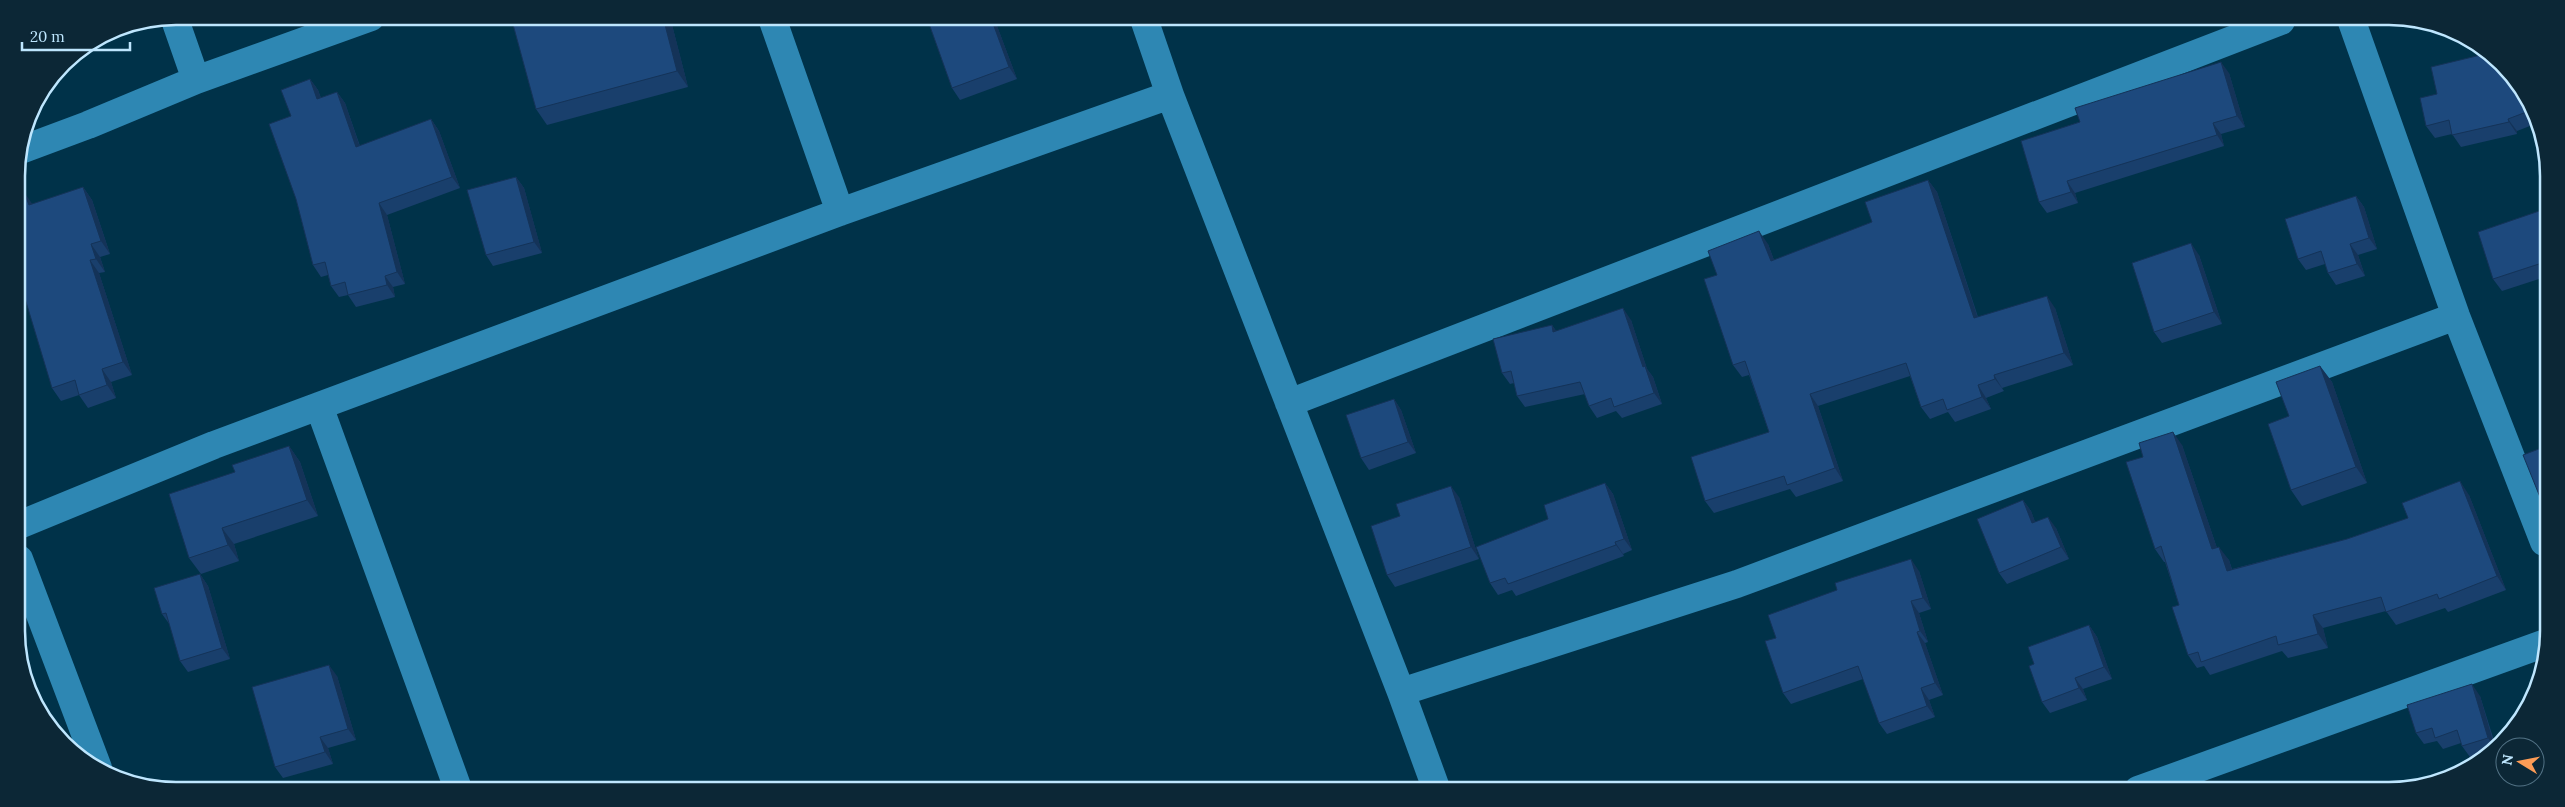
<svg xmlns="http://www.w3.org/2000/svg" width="2565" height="807" font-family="Lora,serif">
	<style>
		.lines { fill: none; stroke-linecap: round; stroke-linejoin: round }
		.minor { stroke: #2e87b3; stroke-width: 28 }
		.wall { fill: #193f6c }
		.shaded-wall { fill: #143358 }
		.building { fill: #1d497d; stroke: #143358 }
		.rim { fill: none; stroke: #bee6fe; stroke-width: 2.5 }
	</style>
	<rect width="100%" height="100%" fill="#003249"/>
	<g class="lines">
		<path class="minor" d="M 174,17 L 196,80
			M 772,18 L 840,212
			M 1144,19 L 1170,95 L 1401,692 L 1436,788
			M 2352,22 L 2456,316 L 2544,542
			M 21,150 L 88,125 L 196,80 L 371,17
			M 1289,403 L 2281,21
			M 319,406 L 457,786
			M 19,525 L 214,445 L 840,212 L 1170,95
			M 19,559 L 98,768
			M 1401,692 L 1737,584 L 2456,316
			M 2138,790 L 2543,644"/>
	</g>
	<path class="wall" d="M 511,17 L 670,17 L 688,87 L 547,125 L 536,109 Z
		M 927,18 L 994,18 L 1017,79 L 960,100 L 952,88 Z
		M 2509,71 L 2535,124 L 2517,131 L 2517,134 L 2461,147 L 2452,134 L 2435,138 L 2426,126 L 2437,94 Z
		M 2229,73 L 2245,127 L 2221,134 L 2224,146 L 2075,193 L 2078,203 L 2047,213 L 2039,202 L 2021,141 Z
		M 310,79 L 318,90 L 321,98 L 337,92 L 345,103 L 360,146 L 431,119 L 439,131 L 460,188 L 387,215 L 405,284 L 393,287 L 395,297 L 356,307 L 348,295 L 339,297 L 331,286 L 328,275 L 321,277 L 313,265 L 296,199 L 291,116 Z
		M 516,177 L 524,188 L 542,253 L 493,266 L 486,255 Z
		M 1928,180 L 1937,192 L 1978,317 L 2055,308 L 2073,365 L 2002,388 L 2004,391 L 1986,398 L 1991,409 L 1955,422 L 1948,412 L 1930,419 L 1921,407 L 1910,376 L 1818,406 L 1843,481 L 1796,497 L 1790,489 L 1714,513 L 1705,501 L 1769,432 L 1749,375 L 1742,377 L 1733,365 L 1717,275 L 1768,244 L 1774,260 L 1872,222 Z
		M 83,187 L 92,200 L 110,254 L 100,257 L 105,272 L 99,273 L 132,375 L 111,382 L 116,398 L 88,408 L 79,395 L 61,401 L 52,388 L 33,204 Z
		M 2356,196 L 2364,207 L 2377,249 L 2358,255 L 2365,276 L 2336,285 L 2328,273 L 2325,264 L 2306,270 L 2298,259 Z
		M 2545,209 L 2545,277 L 2502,291 L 2493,279 Z
		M 2199,255 L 2222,324 L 2162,343 L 2154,332 Z
		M 1631,320 L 1647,369 L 1653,377 L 1662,404 L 1622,418 L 1616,411 L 1597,418 L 1589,406 L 1585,394 L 1525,407 L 1517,396 L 1514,383 L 1510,384 L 1502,373 L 1552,325 L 1556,331 Z
		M 2320,366 L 2332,382 L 2367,483 L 2302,506 L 2291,490 L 2289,416 Z
		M 1394,399 L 1401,410 L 1416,453 L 1369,470 L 1361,458 Z
		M 2182,445 L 2217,548 L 2229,560 L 2232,569 L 2347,539 L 2408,518 L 2469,495 L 2506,590 L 2448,612 L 2445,608 L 2396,625 L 2386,611 L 2323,628 L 2328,648 L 2288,658 L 2282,651 L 2210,675 L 2204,666 L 2197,668 L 2188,655 L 2179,605 L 2165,562 L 2164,562 L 2155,549 Z
		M 289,446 L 300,462 L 318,516 L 234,544 L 239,561 L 201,574 L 189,558 L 235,472 Z
		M 1605,483 L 1613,494 L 1632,550 L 1623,554 L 1624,556 L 1516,596 L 1512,590 L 1498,595 L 1490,583 L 1548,519 Z
		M 1459,497 L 1479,559 L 1395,587 L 1387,575 Z
		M 2023,500 L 2031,511 L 2035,522 L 2056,528 L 2069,559 L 2007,584 L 1999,573 Z
		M 1919,571 L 1931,609 L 1919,613 L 1928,642 L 1925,643 L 1943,695 L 1929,700 L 1935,717 L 1887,734 L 1879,723 L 1863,679 L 1791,704 L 1783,693 L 1776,638 Z
		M 200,574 L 208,586 L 230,659 L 188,672 L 180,661 L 170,625 L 162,614 Z
		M 2089,625 L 2097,637 L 2112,679 L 2083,689 L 2087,700 L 2050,713 L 2042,702 L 2034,664 Z
		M 337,676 L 356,740 L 328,748 L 333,764 L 283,778 L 275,767 Z
		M 2480,696 L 2496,747 L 2493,751 L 2470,757 L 2462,746 L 2461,743 L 2443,749 L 2437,741 L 2424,744 L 2416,733 Z"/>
	<path class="shaded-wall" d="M 663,17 L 670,17 L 688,87 L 677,71 Z
		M 991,18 L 994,18 L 1017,79 L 1009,67 Z
		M 2221,62 L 2229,73 L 2245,127 L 2237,116 Z
		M 310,79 L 318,90 L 325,111 L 317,99 Z
		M 337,92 L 345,103 L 364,159 L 356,147 Z
		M 431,119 L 439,131 L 460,188 L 452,177 Z
		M 2508,119 L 2517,131 L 2517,134 L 2509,122 Z
		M 2213,123 L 2221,134 L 2224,146 L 2217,135 Z
		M 516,177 L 524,188 L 542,253 L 534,242 Z
		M 1928,180 L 1937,192 L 1982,331 L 1974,318 Z
		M 2067,181 L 2075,193 L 2078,203 L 2071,192 Z
		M 83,187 L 92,200 L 110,254 L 101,241 Z
		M 24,192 L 33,205 L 29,205 Z
		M 2356,196 L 2364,207 L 2377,249 L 2369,238 Z
		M 379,203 L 387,215 L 405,284 L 397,272 Z
		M 1759,231 L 1768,244 L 1779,274 L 1771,261 Z
		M 2191,243 L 2199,255 L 2222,324 L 2214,312 Z
		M 91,244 L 100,257 L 105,272 L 96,259 Z
		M 2350,244 L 2358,255 L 2365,276 L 2357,264 Z
		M 90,260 L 99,273 L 132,375 L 123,362 Z
		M 385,276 L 393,287 L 395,297 L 387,285 Z
		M 2047,296 L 2055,308 L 2073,365 L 2064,353 Z
		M 1623,308 L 1631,320 L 1647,369 L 1653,377 L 1662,404 L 1654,393 L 1643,367 Z
		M 1552,325 L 1560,336 L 1553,332 Z
		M 2320,366 L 2332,382 L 2367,483 L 2356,467 Z
		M 102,369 L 111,382 L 116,398 L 107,385 Z
		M 1994,375 L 2002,388 L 2004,391 L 1995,379 Z
		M 1978,385 L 1986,398 L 1991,409 L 1982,397 Z
		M 1810,394 L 1818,406 L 1843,481 L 1835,468 Z
		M 1394,399 L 1401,410 L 1416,453 L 1408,442 Z
		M 2173,432 L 2182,445 L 2222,563 L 2212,549 Z
		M 289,446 L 300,462 L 318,516 L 307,500 Z
		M 2460,481 L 2469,495 L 2506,590 L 2497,576 Z
		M 1605,483 L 1613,494 L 1632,550 L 1624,539 Z
		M 1451,486 L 1459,497 L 1479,559 L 1471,547 Z
		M 2023,500 L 2031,511 L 2040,535 L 2032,523 Z
		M 2048,517 L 2056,528 L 2069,559 L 2061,547 Z
		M 222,528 L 234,544 L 239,561 L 228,545 Z
		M 1615,542 L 1623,554 L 1624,556 L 1616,545 Z
		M 2219,547 L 2229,560 L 2236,584 L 2227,571 Z
		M 1911,559 L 1919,571 L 1931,609 L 1923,598 Z
		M 200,574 L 208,586 L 230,659 L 222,648 Z
		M 1911,601 L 1919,613 L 1928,642 L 1920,631 Z
		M 2313,615 L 2323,628 L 2328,648 L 2318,634 Z
		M 2089,625 L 2097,637 L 2112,679 L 2104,667 Z
		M 1917,632 L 1925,643 L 1943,695 L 1935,683 Z
		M 329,665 L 337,676 L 356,740 L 348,729 Z
		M 2075,678 L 2083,689 L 2087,700 L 2079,688 Z
		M 2472,684 L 2480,696 L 2495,748 L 2488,738 Z
		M 1921,688 L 1929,700 L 1935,717 L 1927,706 Z
		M 320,737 L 328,748 L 333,764 L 325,752 Z"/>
	<path class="building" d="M 511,17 L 663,17 L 677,71 L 536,109 Z
		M 927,18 L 991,18 L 1009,67 L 952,88 Z
		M 2489,53 L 2509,71 L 2529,111 L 2508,119 L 2509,122 L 2452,135 L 2449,120 L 2426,126 L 2420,98 L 2437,94 L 2431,67 Z
		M 2221,62 L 2237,116 L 2213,123 L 2217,135 L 2067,181 L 2071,192 L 2039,202 L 2021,141 L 2080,122 L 2075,108 Z
		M 310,79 L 317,99 L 337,92 L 356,147 L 431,119 L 452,177 L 379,203 L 397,272 L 385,276 L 387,285 L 348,295 L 345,282 L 331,286 L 325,262 L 313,265 L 296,199 L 269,124 L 291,116 L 281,90 Z
		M 516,177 L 534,242 L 486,255 L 467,190 Z
		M 1928,180 L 1974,318 L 2047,296 L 2064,353 L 1994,375 L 1995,379 L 1978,385 L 1982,397 L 1947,410 L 1943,399 L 1921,407 L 1906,363 L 1810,394 L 1835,468 L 1787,485 L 1784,476 L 1705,501 L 1691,457 L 1769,432 L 1745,361 L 1733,365 L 1704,279 L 1717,275 L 1708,251 L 1759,231 L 1771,261 L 1872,222 L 1865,202 Z
		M 83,187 L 101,241 L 91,244 L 96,259 L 90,260 L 123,362 L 102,369 L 107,385 L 79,395 L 75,380 L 52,388 L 17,272 L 17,194 L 24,192 L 29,205 Z
		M 2356,196 L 2369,238 L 2350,244 L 2357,264 L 2328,273 L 2321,251 L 2298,259 L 2285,219 Z
		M 2545,209 L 2545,262 L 2493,279 L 2478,232 Z
		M 2191,243 L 2214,312 L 2154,332 L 2132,263 Z
		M 1623,308 L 1643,367 L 1645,366 L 1654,393 L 1614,407 L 1611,398 L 1589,406 L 1580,382 L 1517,396 L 1511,371 L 1502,373 L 1493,339 L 1552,325 L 1553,332 Z
		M 2320,366 L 2356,467 L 2291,490 L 2268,424 L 2289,416 L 2276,382 Z
		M 1394,399 L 1408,442 L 1361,458 L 1346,415 Z
		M 2173,432 L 2212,549 L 2219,547 L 2227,571 L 2347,539 L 2408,518 L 2402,503 L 2460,481 L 2497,576 L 2439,599 L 2437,594 L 2386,612 L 2381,597 L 2313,615 L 2318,634 L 2278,645 L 2276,636 L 2201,662 L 2198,652 L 2188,655 L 2172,607 L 2179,605 L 2161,546 L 2155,549 L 2126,462 L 2143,457 L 2139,443 Z
		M 289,446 L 307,500 L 222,528 L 228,545 L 189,558 L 169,494 L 235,472 L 232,465 Z
		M 2544,447 L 2544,507 L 2523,455 Z
		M 1605,483 L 1624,539 L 1615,542 L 1616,545 L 1508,584 L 1505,578 L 1490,583 L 1476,547 L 1548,519 L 1544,505 Z
		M 1451,486 L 1471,547 L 1387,575 L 1371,526 L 1400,516 L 1396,504 Z
		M 2023,500 L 2032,523 L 2048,517 L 2061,547 L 1999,573 L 1977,519 Z
		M 1911,559 L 1923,598 L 1911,601 L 1920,631 L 1917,632 L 1935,683 L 1921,688 L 1927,706 L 1879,723 L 1858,666 L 1783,693 L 1765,641 L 1776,638 L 1768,615 L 1837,590 L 1835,583 Z
		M 200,574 L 222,648 L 180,661 L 166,613 L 162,614 L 154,588 Z
		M 2089,625 L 2104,667 L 2075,678 L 2079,688 L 2042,702 L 2029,666 L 2034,664 L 2028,647 Z
		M 329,665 L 348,729 L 320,737 L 325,752 L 275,767 L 252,687 Z
		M 2472,684 L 2488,738 L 2462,746 L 2457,730 L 2435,738 L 2432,728 L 2416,733 L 2407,705 Z"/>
	<path d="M0 0H2565V807H0ZM176 25H2389A151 151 0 0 1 2540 176V631A151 151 0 0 1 2389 782H176A151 151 0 0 1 25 631V176A151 151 0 0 1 176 25Z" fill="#0c2736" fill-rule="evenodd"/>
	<path class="rim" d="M176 25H2389A151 151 0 0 1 2540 176V631A151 151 0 0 1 2389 782H176A151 151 0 0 1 25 631V176A151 151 0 0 1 176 25Z"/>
	<g transform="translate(2520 762) rotate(280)"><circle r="24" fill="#0c2736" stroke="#537386"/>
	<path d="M0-4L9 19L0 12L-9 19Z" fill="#fd9c56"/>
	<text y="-8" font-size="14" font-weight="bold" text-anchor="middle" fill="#bee6fe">N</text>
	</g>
	<path d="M22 42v8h108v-8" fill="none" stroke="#bee6fe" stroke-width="2.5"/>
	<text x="30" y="42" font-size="15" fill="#bee6fe" stroke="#0c2736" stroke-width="4" paint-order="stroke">20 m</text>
</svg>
